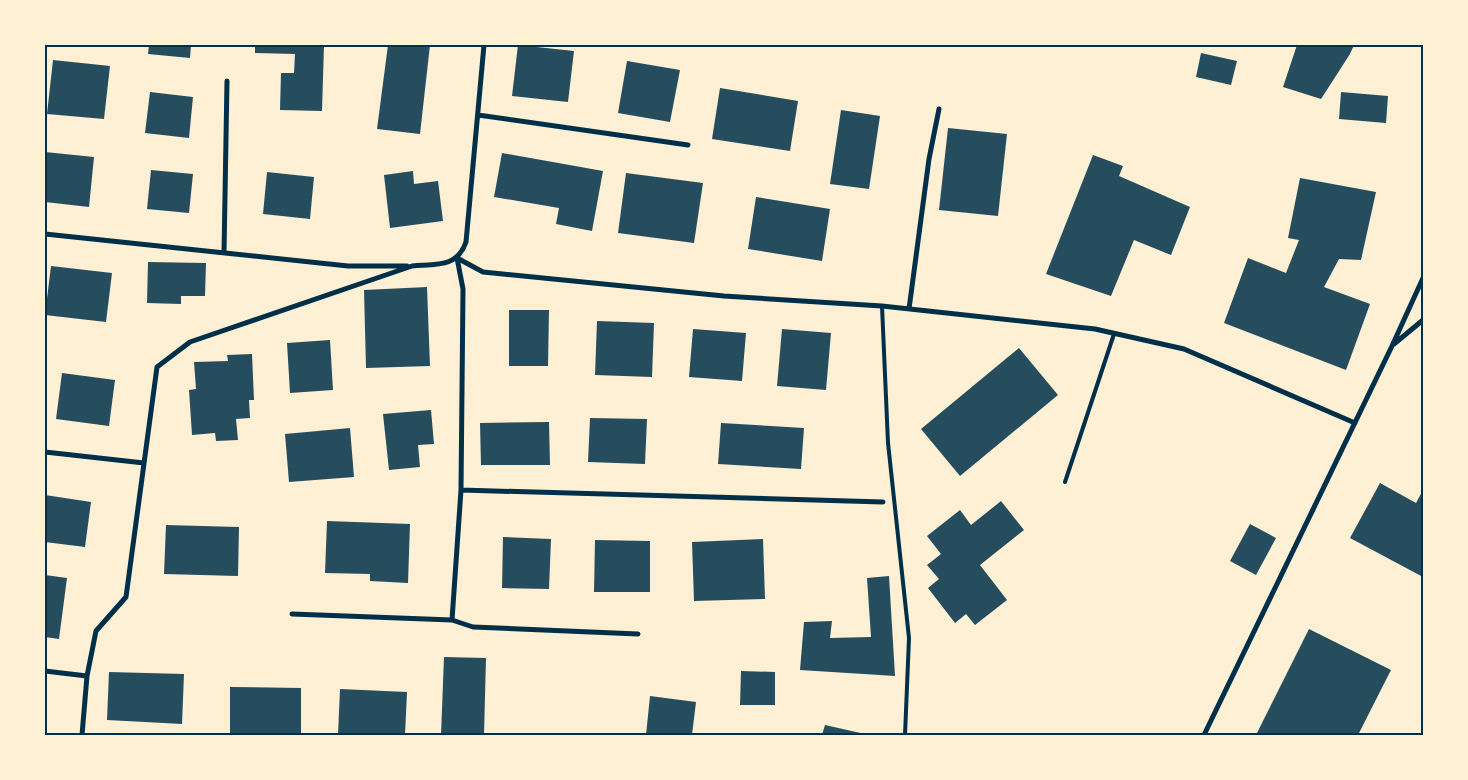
<svg xmlns="http://www.w3.org/2000/svg" width="1468" height="780" font-family="'Asap Condensed',sans-serif">
	<style>
		.building { fill: #264d5e }
		.lines { fill: none; stroke-linecap: round; stroke-linejoin: round }
		.service { stroke: #003049; stroke-width: 4 }
		.minor { stroke: #003049; stroke-width: 5 }
		.neatline { fill: none; stroke: #003049; stroke-width: 2 }
	</style>
	<rect width="100%" height="100%" fill="#fdf0d5"/>
	<path class="building" d="M 149,45 L 191,45 L 190,58 L 148,54 Z
		M 255,45 L 324,45 L 322,111 L 280,110 L 281,73 L 294,73 L 295,54 L 255,53 Z
		M 388,45 L 430,45 L 420,134 L 377,129 Z
		M 518,45 L 574,51 L 568,102 L 512,96 Z
		M 1297,45 L 1354,45 L 1350,54 L 1321,99 L 1283,87 Z
		M 1201,53 L 1237,61 L 1231,85 L 1196,77 Z
		M 53,60 L 110,66 L 104,119 L 47,114 Z
		M 627,61 L 680,70 L 670,122 L 618,113 Z
		M 720,88 L 798,101 L 790,151 L 712,139 Z
		M 150,92 L 193,97 L 189,138 L 145,133 Z
		M 1341,92 L 1388,96 L 1386,123 L 1339,119 Z
		M 841,110 L 880,116 L 869,189 L 830,184 Z
		M 948,128 L 1007,134 L 998,216 L 939,210 Z
		M 45,152 L 94,157 L 89,207 L 45,202 Z
		M 502,153 L 603,171 L 592,231 L 556,224 L 559,208 L 494,197 Z
		M 1093,155 L 1123,166 L 1119,176 L 1190,207 L 1171,255 L 1134,240 L 1111,296 L 1046,274 Z
		M 151,170 L 193,174 L 189,213 L 147,209 Z
		M 413,171 L 414,184 L 438,181 L 443,221 L 390,228 L 384,175 Z
		M 267,172 L 314,177 L 310,219 L 263,214 Z
		M 626,173 L 703,183 L 694,243 L 618,233 Z
		M 1300,178 L 1376,192 L 1361,260 L 1339,259 L 1324,287 L 1370,304 L 1346,370 L 1224,323 L 1248,258 L 1286,273 L 1299,240 L 1288,238 Z
		M 756,197 L 830,209 L 822,261 L 748,249 Z
		M 148,262 L 206,263 L 205,296 L 181,296 L 181,304 L 147,303 Z
		M 51,266 L 112,273 L 106,322 L 45,315 Z
		M 427,287 L 430,366 L 366,368 L 364,290 Z
		M 509,310 L 549,310 L 548,366 L 509,366 Z
		M 597,321 L 654,323 L 652,377 L 595,375 Z
		M 693,329 L 746,333 L 742,381 L 689,377 Z
		M 782,329 L 831,333 L 826,390 L 777,386 Z
		M 330,340 L 333,390 L 290,393 L 287,343 Z
		M 1019,348 L 1058,395 L 960,476 L 921,429 Z
		M 252,354 L 254,400 L 249,400 L 250,418 L 236,419 L 238,440 L 216,441 L 215,433 L 192,435 L 189,390 L 196,389 L 194,362 L 228,361 L 227,355 Z
		M 62,373 L 115,380 L 109,426 L 56,419 Z
		M 431,410 L 434,444 L 418,445 L 420,467 L 389,470 L 383,414 Z
		M 590,418 L 647,419 L 645,464 L 588,462 Z
		M 549,422 L 550,465 L 481,465 L 480,423 Z
		M 721,423 L 804,428 L 801,469 L 718,464 Z
		M 350,428 L 354,477 L 289,482 L 285,434 Z
		M 1380,483 L 1416,503 L 1423,490 L 1423,577 L 1350,538 Z
		M 45,495 L 91,502 L 85,547 L 45,542 Z
		M 1001,501 L 1024,530 L 980,565 L 1007,600 L 975,625 L 966,614 L 955,623 L 928,588 L 939,579 L 927,565 L 941,554 L 927,536 L 960,510 L 971,525 Z
		M 327,521 L 410,524 L 408,583 L 370,581 L 370,574 L 325,573 Z
		M 1250,524 L 1276,538 L 1256,575 L 1230,561 Z
		M 166,525 L 239,527 L 238,576 L 164,574 Z
		M 503,537 L 551,539 L 549,589 L 502,588 Z
		M 763,539 L 765,599 L 694,601 L 692,542 Z
		M 595,540 L 650,541 L 650,592 L 594,592 Z
		M 45,575 L 67,578 L 59,639 L 45,637 Z
		M 889,576 L 895,676 L 800,670 L 804,622 L 832,621 L 830,638 L 871,637 L 867,578 Z
		M 1309,629 L 1391,670 L 1358,735 L 1256,735 Z
		M 444,657 L 486,658 L 484,735 L 441,735 Z
		M 741,671 L 775,672 L 775,705 L 740,705 Z
		M 109,672 L 184,674 L 182,724 L 107,720 Z
		M 230,687 L 301,688 L 301,735 L 230,735 Z
		M 340,689 L 407,692 L 405,735 L 338,735 Z
		M 650,696 L 696,702 L 692,735 L 646,735 Z
		M 825,725 L 865,734 L 865,735 L 822,735 Z"/>
	<g class="lines">
		<path class="service" d="M 882,306 L 888,443 L 909,638 L 905,735
			M 1065,482 L 1114,334"/>
		<path class="minor" d="M 478,115 L 688,145
			M 45,234 L 348,266 L 407,266
			M 224,253 L 227,81
			M 457,258 L 483,272 L 724,296 L 882,306 L 1095,329 L 1184,349 L 1355,423
			M 909,309 L 929,159 L 939,109
			M 1394,344 L 1423,320
			M 45,452 L 144,463
			M 461,490 L 883,502
			M 292,614 L 452,620 L 473,627 L 638,634
			M 452,620 L 461,490 L 463,289 L 457,258
			M 45,671 L 87,676
			M 82,735 L 87,676 L 96,631 L 126,597 L 157,367 L 190,342 L 412,266 C 436,264 457,268 466,242 L 484,45
			M 1204,735 L 1392,346 L 1423,278"/>
	</g>
	<rect width="1468" height="780" fill="none" stroke="#fdf0d5" stroke-width="92"/>
	<rect x="46" y="46" width="1376" height="688" class="neatline"/>
</svg>
